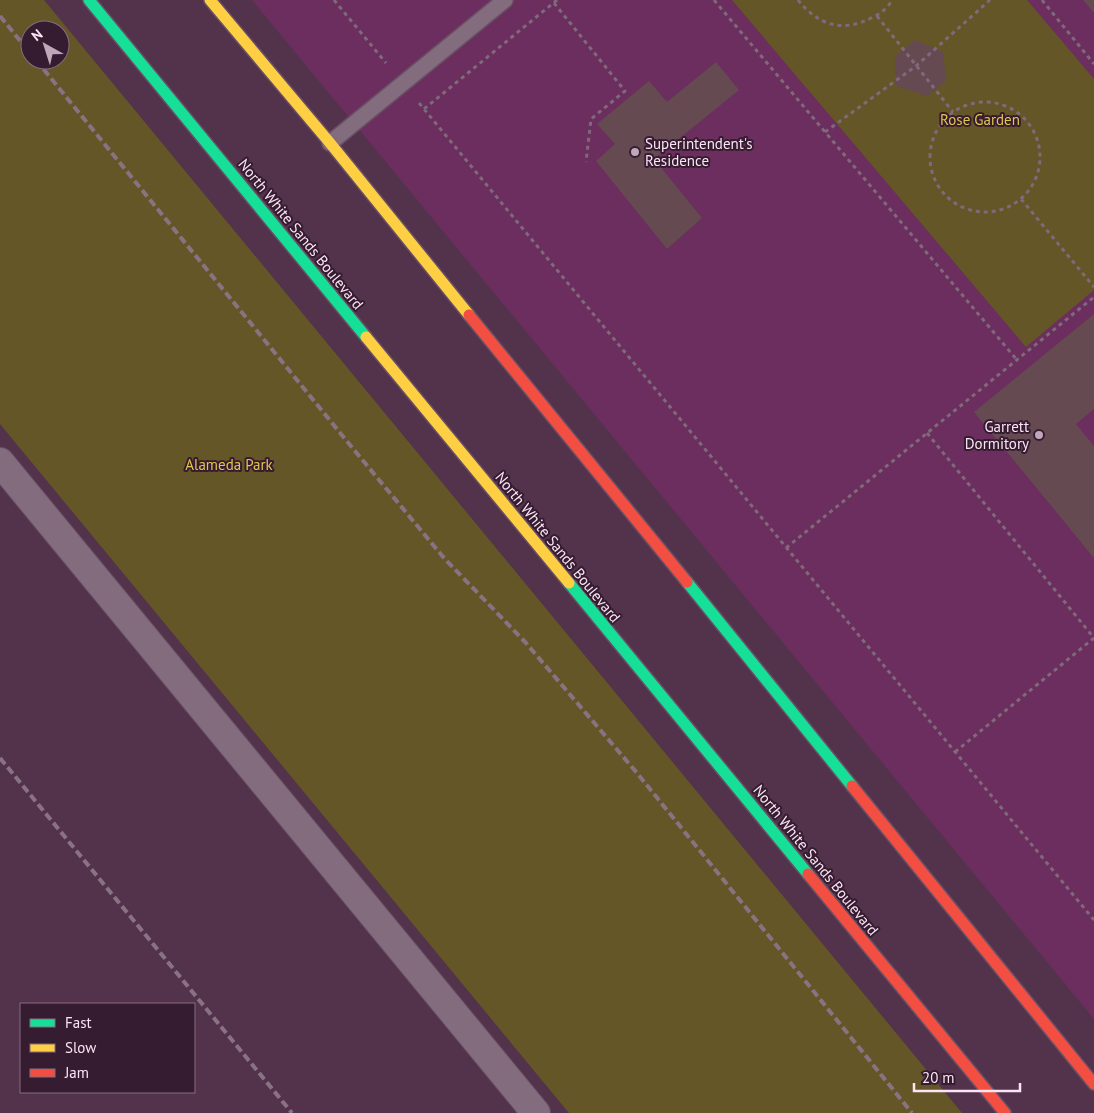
<svg xmlns="http://www.w3.org/2000/svg" width="1094" height="1113" font-family="'PT Sans',sans-serif">
	<style>
		.built { fill: #6b2e5e }
		.green { fill: #655627; fill-rule: evenodd }
		.building { fill: #664a51 }
		.lines { fill: none; stroke-linecap: round; stroke-linejoin: round }
		.lane-casing { stroke: #695064; stroke-width: 18 }
		.street-casing { stroke: #695064; stroke-width: 30 }
		.fast-casing { stroke: #695064; stroke-width: 14 }
		.slow-casing { stroke: #695064; stroke-width: 14 }
		.jam-casing { stroke: #695064; stroke-width: 14 }
		.path { stroke: #7f6a7b; stroke-width: 3; stroke-dasharray: 4 4; stroke-linecap: butt }
		.lane { stroke: #836c7e; stroke-width: 15 }
		.street { stroke: #836c7e; stroke-width: 28 }
		.fast { stroke: #16e098; stroke-width: 11 }
		.slow { stroke: #ffcf43; stroke-width: 11 }
		.jam { stroke: #f24e42; stroke-width: 11 }
		.rail { stroke: #897383; stroke-width: 4; stroke-dasharray: 8 4; stroke-linecap: butt }
		.poi-dot { fill: #c0a7b9; stroke: #361c30; stroke-width: 2 }
		.labels { text-anchor: middle; dominant-baseline: central; stroke-width: 4; stroke-linejoin: round; paint-order: stroke }
		.park-label { font-size: 15px; fill: #e2c64b; stroke: #361c30 }
		.poi-label { font-size: 15px; fill: #fbe5f4; stroke: #361c30; text-anchor: start }
		.street-label { font-size: 15px; fill: #fbe5f4; stroke: #361c30 }
	</style>
	<rect width="100%" height="100%" fill="#53334c"/>
	<path class="built" d="M 252,0 L 1094,0 L 1094,1019 Z"/>
	<path class="green" d="M 0,0 L 44,0 L 962,1113 L 569,1113 L 0,424 ZM 30,30 L 60,30 L 60,60 L 30,60 Z
		M 732,0 L 1027,0 L 1094,79 L 1094,290 L 1026,347 Z"/>
	<path class="building" d="M 1083,0 L 1094,0 L 1094,13 Z
		M 915,40 L 943,52 L 946,81 L 927,96 L 896,86 L 895,56 Z
		M 716,62 L 739,90 L 654,159 L 702,218 L 667,249 L 596,161 L 615,144 L 597,124 L 649,81 L 667,102 Z
		M 1094,314 L 1094,409 L 1076,424 L 1094,446 L 1094,558 L 974,412 Z"/>
	<g class="lines">
		<defs>
			<path id="lane" d="M 330,143 L 505,0"/>
			<path id="street" d="M 0,462 L 536,1113"/>
			<path id="fast" d="M 89,0 L 366,337
				M 687,582 L 852,786
				M 569,583 L 808,874"/>
			<path id="slow" d="M 210,0 L 330,143 L 469,315
				M 366,337 L 569,583"/>
			<path id="jam" d="M 469,315 L 687,582
				M 852,786 L 1094,1084
				M 808,874 L 1005,1113"/>
		</defs>
		<use href="#lane" class="lane-casing"/>
		<use href="#street" class="street-casing"/>
		<use href="#fast" class="fast-casing"/>
		<use href="#slow" class="slow-casing"/>
		<use href="#jam" class="jam-casing"/>
		<path class="path" d="M 334,0 L 386,63
			M 714,0 L 1017,360
			M 798,0 C 818,25 842,33 871,18 C 879,15 888,8 892,0
			M 1042,0 L 1094,64
			M 554,3 L 625,91 L 591,119 L 586,162
			M 877,16 L 953,112
			M930 157a55 55 0 1 1 110 0a55 55 0 1 1-110 0Z
			M 419,103 L 1094,920
			M 424,109 L 557,0
			M 825,132 L 916,66 L 990,0
			M 1021,199 L 1094,287
			M 927,433 L 1094,638
			M 786,548 L 1094,297
			M 955,752 L 1094,638"/>
		<use href="#lane" class="lane"/>
		<use href="#street" class="street"/>
		<use href="#fast" class="fast"/>
		<use href="#slow" class="slow"/>
		<use href="#jam" class="jam"/>
		<path class="rail" d="M 0,16 L 30,53
			M 36,60 L 350,445 L 444,558 L 526,643 L 637,773 L 912,1113
			M 0,758 L 292,1113"/>
	</g>
	<g class="poi-dot">
		<circle cx="635" cy="152" r="5"/>
		<circle cx="1039" cy="435" r="5"/>
	</g>
	<g class="labels">
		<g class="park-label">
			<text x="980" y="119">Rose Garden</text>
			<text x="229" y="464">Alameda Park</text>
		</g>
		<g class="poi-label">
			<text x="645" y="143">Superintendent's<tspan x="645" dy="17">Residence</tspan></text>
			<text x="1029" y="426" text-anchor="end">Garrett<tspan x="1029" dy="17">Dormitory</tspan></text>
		</g>
		<g class="street-label">
			<text transform="translate(301 234) rotate(51)">North White Sands Boulevard</text>
			<text transform="translate(558 547) rotate(51)">North White Sands Boulevard</text>
			<text transform="translate(816 860) rotate(51)">North White Sands Boulevard</text>
		</g>
	</g>
	<rect x="20" y="1003" width="175" height="90" fill="#361c30" stroke="#856c7e"/>
	<rect x="30" y="1019" width="25" height="8" fill="#16e098" stroke="#856c7e"/>
	<text x="65" y="1028" font-size="15" fill="#fbe5f4">Fast</text>
	<rect x="30" y="1044" width="25" height="8" fill="#ffcf43" stroke="#856c7e"/>
	<text x="65" y="1053" font-size="15" fill="#fbe5f4">Slow</text>
	<rect x="30" y="1069" width="25" height="8" fill="#f24e42" stroke="#856c7e"/>
	<text x="65" y="1078" font-size="15" fill="#fbe5f4">Jam</text>
	<g transform="translate(45 45) rotate(321)"><circle r="24" fill="#361c30" stroke="#856c7e"/>
	<path d="M0-4L9 19L0 12L-9 19Z" fill="#c0a7b9"/>
	<text y="-8" font-size="14" font-weight="bold" text-anchor="middle" fill="#fbe5f4">N</text>
	</g>
	<path d="M914 1083v8h106v-8" fill="none" stroke="#fbe5f4" stroke-width="2.5"/>
	<text x="922" y="1083" font-size="15" fill="#fbe5f4" stroke="#361c30" stroke-width="4" paint-order="stroke">20 m</text>
</svg>
